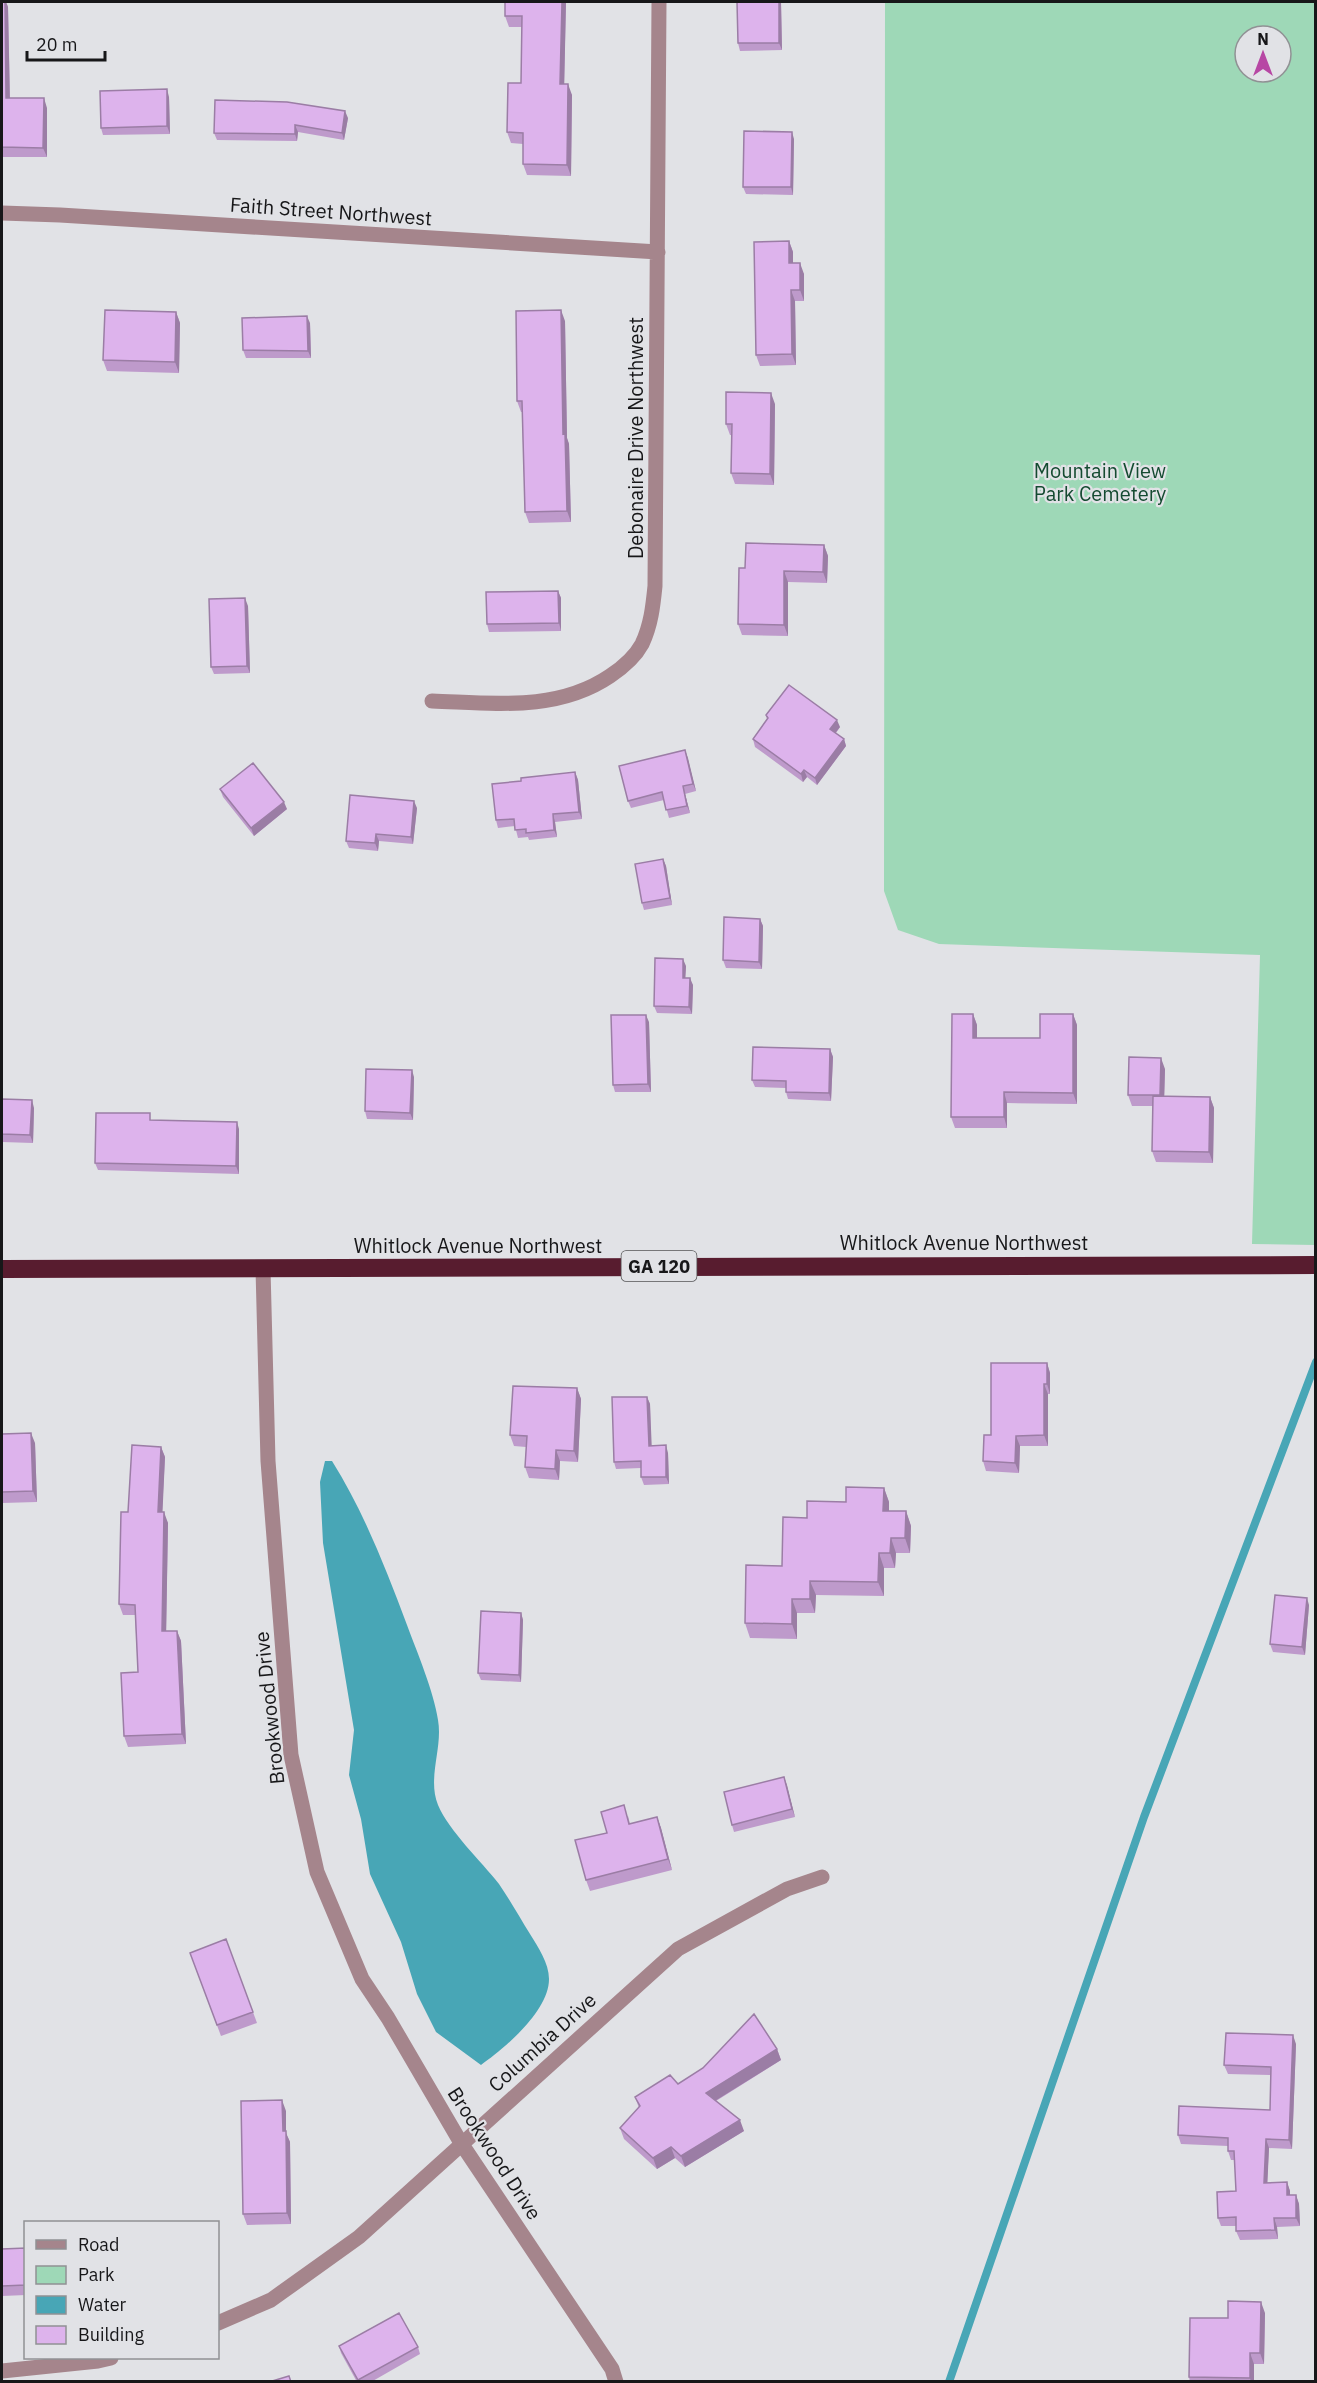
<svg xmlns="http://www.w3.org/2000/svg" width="1317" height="2383" font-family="'IBM Plex Sans',sans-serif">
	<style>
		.green { fill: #9ed8b7; fill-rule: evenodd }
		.water { fill: #48a6b6 }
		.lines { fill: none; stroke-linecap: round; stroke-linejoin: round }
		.stream { stroke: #48a6b6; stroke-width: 8 }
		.minor { stroke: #a5858c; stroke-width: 15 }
		.highway { stroke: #581c2f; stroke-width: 18 }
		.wall { fill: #be9acb }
		.shaded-wall { fill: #9b7da5 }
		.building { fill: #ddb3ec; stroke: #9b7da5; stroke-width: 1.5 }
		.labels { text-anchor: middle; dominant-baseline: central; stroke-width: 4.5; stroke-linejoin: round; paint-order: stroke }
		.shield { fill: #e1e2e6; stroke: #545456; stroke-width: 1.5 }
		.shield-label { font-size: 18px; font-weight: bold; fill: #171719 }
		.street-label { font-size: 20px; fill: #171719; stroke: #e1e2e6 }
		.park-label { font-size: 20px; fill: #144b31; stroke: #e1e2e6 }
	</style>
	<rect width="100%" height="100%" fill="#e1e2e6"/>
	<path class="green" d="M 885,2 L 1315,2 L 1315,1245 L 1252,1244 L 1260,955 L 939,944 L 898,930 L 884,891 ZM 1245,36 L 1281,36 L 1281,72 L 1245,72 Z"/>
	<path class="water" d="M 325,1461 L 332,1461 C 364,1512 386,1569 407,1625 C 417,1652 434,1692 438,1720 C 443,1748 427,1778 438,1805 C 449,1831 481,1861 499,1884 C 510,1900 520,1918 530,1934 C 538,1947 549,1963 549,1979 C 549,2011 505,2048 481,2065 L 436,2032 L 417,1994 L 401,1942 L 370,1874 L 361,1819 L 349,1775 L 354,1730 L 323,1543 L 320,1482 Z"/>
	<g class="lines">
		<path class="stream" d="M 949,2382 L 1144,1817 L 1316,1362"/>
		<path class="minor" d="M 2,213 L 60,215 L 658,252
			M 432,701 C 493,703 557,712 610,676 C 622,668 635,657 642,644 C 651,625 653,606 655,586 L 659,2
			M 263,1269 L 268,1461 L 291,1755 L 317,1872 L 362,1979 L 388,2018 L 461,2143 L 612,2369 L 616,2382
			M 218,2323 L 271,2300 L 359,2237 L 678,1949 L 787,1889 L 822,1877
			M 2,2371 L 98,2361 L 111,2358"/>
		<path class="highway" d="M 2,1269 L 1316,1265"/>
	</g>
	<path class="wall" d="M 2,2 L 6,2 L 8,7 L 10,98 L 47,108 L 47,157 L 2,157 Z
		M 566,2 L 564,84 L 572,95 L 571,176 L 527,175 L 523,164 L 523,144 L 511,143 L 507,132 L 521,83 L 522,27 L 509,27 L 505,16 Z
		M 781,2 L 782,50 L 740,51 L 738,43 Z
		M 169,97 L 170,134 L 103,135 L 101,128 Z
		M 348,118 L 344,140 L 298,132 L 297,141 L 217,140 L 214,133 Z
		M 794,139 L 793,195 L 746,194 L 743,187 Z
		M 789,241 L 793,252 L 793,263 L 804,274 L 804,301 L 795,301 L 796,365 L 760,366 L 756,355 Z
		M 176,312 L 180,323 L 179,373 L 107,371 L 103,360 Z
		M 565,321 L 567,438 L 569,444 L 571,522 L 529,523 L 525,512 L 522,412 L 521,412 L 517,401 Z
		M 310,323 L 311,358 L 246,358 L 243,350 Z
		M 775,404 L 774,485 L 735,484 L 731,473 L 732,435 L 730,435 L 726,424 Z
		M 824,545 L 828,556 L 827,583 L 788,582 L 788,636 L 742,635 L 738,624 L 745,568 Z
		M 558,591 L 561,598 L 561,631 L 489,632 L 487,624 Z
		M 248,606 L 250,673 L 214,674 L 211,667 Z
		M 766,715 L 840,727 L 836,733 L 844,739 L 846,746 L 817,785 L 807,777 L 803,782 L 755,747 L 753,739 L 767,719 Z
		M 685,750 L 696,791 L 685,794 L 690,813 L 669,818 L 664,800 L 631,808 L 628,801 Z
		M 575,772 L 578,780 L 582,819 L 555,822 L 557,837 L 529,840 L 528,837 L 518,838 L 515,826 L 498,828 L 496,820 L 521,781 Z
		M 220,789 L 287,809 L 254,836 L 223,797 Z
		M 417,808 L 413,844 L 379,841 L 378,851 L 349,848 L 346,841 Z
		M 663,859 L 666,866 L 672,905 L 644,910 L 642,903 Z
		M 760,919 L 763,926 L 762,969 L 726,968 L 723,960 Z
		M 686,966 L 685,978 L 693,985 L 692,1014 L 657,1013 L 654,1006 Z
		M 973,1014 L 977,1025 L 977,1038 L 1040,1038 L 1073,1014 L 1077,1025 L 1077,1104 L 1007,1103 L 1007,1128 L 955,1128 L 951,1117 Z
		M 649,1022 L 651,1092 L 615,1092 L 613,1085 Z
		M 830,1049 L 833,1057 L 831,1101 L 788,1099 L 786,1092 L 786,1088 L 755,1087 L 752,1080 Z
		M 1165,1069 L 1164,1097 L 1210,1097 L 1214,1108 L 1213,1163 L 1156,1162 L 1152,1151 L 1153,1106 L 1132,1106 L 1128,1095 Z
		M 414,1077 L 413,1120 L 367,1119 L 365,1111 Z
		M 2,1099 L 34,1108 L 33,1143 L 2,1142 Z
		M 153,1120 L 239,1129 L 239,1174 L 98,1170 L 95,1163 Z
		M 1047,1363 L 1050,1373 L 1050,1394 L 1048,1394 L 1048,1446 L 1020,1446 L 1019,1473 L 986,1471 L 983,1461 L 991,1435 Z
		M 577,1388 L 581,1399 L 578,1462 L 560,1461 L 559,1480 L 529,1478 L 525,1467 L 526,1447 L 514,1446 L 510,1435 Z
		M 647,1397 L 650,1404 L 651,1445 L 668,1453 L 669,1484 L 644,1485 L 641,1477 L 641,1468 L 616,1469 L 614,1462 Z
		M 2,1434 L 35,1443 L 37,1502 L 2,1503 Z
		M 161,1447 L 165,1457 L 162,1512 L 168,1523 L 166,1631 L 177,1631 L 181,1641 L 186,1744 L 128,1747 L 124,1736 L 138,1672 L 135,1615 L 123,1615 L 119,1604 L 128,1512 Z
		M 884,1488 L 889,1502 L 889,1511 L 906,1511 L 911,1526 L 910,1553 L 896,1553 L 895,1568 L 884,1568 L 884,1596 L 816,1595 L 815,1613 L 797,1613 L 797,1639 L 750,1638 L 745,1623 L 782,1566 L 807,1518 Z
		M 1309,1605 L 1305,1655 L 1273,1652 L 1270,1644 Z
		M 521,1613 L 523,1620 L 521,1682 L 481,1680 L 478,1673 Z
		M 784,1777 L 795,1817 L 734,1832 L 732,1825 Z
		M 628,1816 L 630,1824 L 657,1817 L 661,1828 L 672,1870 L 590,1891 L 586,1880 L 607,1833 Z
		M 226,1939 L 257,2023 L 221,2036 L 190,1953 Z
		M 1296,2044 L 1292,2149 L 1269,2148 L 1267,2183 L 1287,2182 L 1290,2191 L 1290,2195 L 1296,2195 L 1299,2204 L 1300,2226 L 1277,2227 L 1278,2239 L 1240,2240 L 1236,2231 L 1236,2226 L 1221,2226 L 1218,2218 L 1236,2191 L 1235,2160 L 1231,2160 L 1228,2151 L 1228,2146 L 1181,2144 L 1178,2135 L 1270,2110 L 1270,2075 L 1228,2074 L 1224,2065 Z
		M 777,2049 L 781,2060 L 716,2101 L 744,2131 L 685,2167 L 675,2158 L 657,2169 L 624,2139 L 620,2128 L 639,2108 L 635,2097 L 678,2084 Z
		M 286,2111 L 286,2133 L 290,2142 L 291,2224 L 247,2225 L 243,2214 Z
		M 26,2248 L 26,2295 L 2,2296 L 2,2249 Z
		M 1265,2313 L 1264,2364 L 1254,2364 L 1254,2382 L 1190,2382 L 1189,2377 L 1228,2318 Z
		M 339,2346 L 418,2347 L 420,2354 L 371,2382 L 357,2382 L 341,2353 Z"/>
	<path class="shaded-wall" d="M 5,2 L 6,2 L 8,7 L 10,108 L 6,98 Z
		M 562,2 L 566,2 L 564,95 L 560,84 Z
		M 779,2 L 781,2 L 782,50 L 779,43 Z
		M 568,84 L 572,95 L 571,176 L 567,165 Z
		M 167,89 L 169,97 L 170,134 L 167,126 Z
		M 44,98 L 47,108 L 47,157 L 43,148 Z
		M 345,111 L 348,118 L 344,140 L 342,133 Z
		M 295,125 L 298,132 L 297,141 L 295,134 Z
		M 792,132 L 794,139 L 793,195 L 791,187 Z
		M 789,241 L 793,252 L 793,274 L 789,263 Z
		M 800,263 L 804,274 L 804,301 L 800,290 Z
		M 791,290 L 795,301 L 796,365 L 792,354 Z
		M 561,310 L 565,321 L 567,438 L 569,444 L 571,522 L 567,511 L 563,434 Z
		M 176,312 L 180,323 L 179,373 L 175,362 Z
		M 307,316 L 310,323 L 311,358 L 308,351 Z
		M 771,393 L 775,404 L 774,485 L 770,474 Z
		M 824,545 L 828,556 L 827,583 L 823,572 Z
		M 784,571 L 788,582 L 788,636 L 784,625 Z
		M 558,591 L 561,598 L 561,631 L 559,623 Z
		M 245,598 L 248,606 L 250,673 L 247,666 Z
		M 837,720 L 840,727 L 833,736 L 830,729 Z
		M 844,739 L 846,746 L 817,785 L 815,778 Z
		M 685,750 L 688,758 L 696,791 L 693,784 Z
		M 804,770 L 807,777 L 803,782 L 801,774 Z
		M 575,772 L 578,780 L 582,819 L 579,812 Z
		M 683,786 L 685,794 L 690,813 L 687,806 Z
		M 414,801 L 417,808 L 413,844 L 411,837 Z
		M 284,802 L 287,809 L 254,836 L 251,828 Z
		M 553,814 L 555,822 L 557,837 L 554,830 Z
		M 376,834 L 379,841 L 378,851 L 375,843 Z
		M 663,859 L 666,866 L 672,905 L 670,898 Z
		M 760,919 L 763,926 L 762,969 L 759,962 Z
		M 683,959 L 686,966 L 685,985 L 683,978 Z
		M 690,978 L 693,985 L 692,1014 L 689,1007 Z
		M 973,1014 L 977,1025 L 977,1049 L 973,1038 Z
		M 1073,1014 L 1077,1025 L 1077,1104 L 1073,1093 Z
		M 646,1015 L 649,1022 L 651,1092 L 648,1084 Z
		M 830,1049 L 833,1057 L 831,1101 L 829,1093 Z
		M 1161,1058 L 1165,1069 L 1164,1106 L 1160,1095 Z
		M 412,1070 L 414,1077 L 413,1120 L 410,1113 Z
		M 1004,1092 L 1007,1103 L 1007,1128 L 1004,1117 Z
		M 1210,1097 L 1214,1108 L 1213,1163 L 1209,1152 Z
		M 32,1100 L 34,1108 L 33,1143 L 30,1135 Z
		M 237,1122 L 239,1129 L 239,1174 L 236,1166 Z
		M 1047,1363 L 1050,1373 L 1050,1394 L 1047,1384 Z
		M 1044,1384 L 1048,1394 L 1048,1446 L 1044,1435 Z
		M 577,1388 L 581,1399 L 578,1462 L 574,1451 Z
		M 647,1397 L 650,1404 L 652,1453 L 649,1446 Z
		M 31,1433 L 35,1443 L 37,1502 L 33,1491 Z
		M 1016,1436 L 1020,1446 L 1019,1473 L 1015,1463 Z
		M 666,1445 L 668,1453 L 669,1484 L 666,1477 Z
		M 161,1447 L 165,1457 L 162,1523 L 158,1512 Z
		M 556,1450 L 560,1461 L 559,1480 L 555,1469 Z
		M 884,1488 L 889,1502 L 889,1525 L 883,1511 Z
		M 906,1511 L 911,1526 L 910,1553 L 905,1538 Z
		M 164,1512 L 168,1523 L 166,1642 L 162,1631 Z
		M 891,1538 L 896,1553 L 895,1568 L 890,1553 Z
		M 879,1553 L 884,1568 L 884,1596 L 878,1582 Z
		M 810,1581 L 816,1595 L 815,1613 L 810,1599 Z
		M 1307,1598 L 1309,1605 L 1305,1655 L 1302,1647 Z
		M 792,1599 L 797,1613 L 797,1639 L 792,1624 Z
		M 521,1613 L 523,1620 L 521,1682 L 519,1675 Z
		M 177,1631 L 181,1641 L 186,1744 L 182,1734 Z
		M 784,1777 L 787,1785 L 795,1817 L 792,1809 Z
		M 657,1817 L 661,1828 L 672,1870 L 668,1859 Z
		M 1293,2035 L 1296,2044 L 1292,2149 L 1289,2140 Z
		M 777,2049 L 781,2060 L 710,2104 L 706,2093 Z
		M 282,2100 L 286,2111 L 286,2133 L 290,2142 L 291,2224 L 287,2213 Z
		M 740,2120 L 744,2131 L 685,2167 L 681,2156 Z
		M 1266,2139 L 1269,2148 L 1267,2192 L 1264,2183 Z
		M 671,2147 L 675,2158 L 657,2169 L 653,2158 Z
		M 1287,2182 L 1290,2191 L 1290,2204 L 1287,2195 Z
		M 1296,2195 L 1299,2204 L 1300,2226 L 1296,2218 Z
		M 1274,2218 L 1277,2227 L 1278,2239 L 1275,2230 Z
		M 1261,2302 L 1265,2313 L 1264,2364 L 1260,2353 Z
		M 1250,2353 L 1254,2364 L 1254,2382 L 1251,2382 L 1250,2378 Z"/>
	<path class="building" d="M 2,2 L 5,2 L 6,98 L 44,98 L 43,148 L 2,147 Z
		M 505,2 L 562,2 L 560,84 L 568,84 L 567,165 L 523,164 L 523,133 L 507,132 L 508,83 L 521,83 L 522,16 L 505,16 Z
		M 737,2 L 779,2 L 779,43 L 738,43 Z
		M 167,89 L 167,126 L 101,128 L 100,91 Z
		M 215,100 L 287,102 L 345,111 L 342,133 L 295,125 L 295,134 L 214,133 Z
		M 744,131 L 792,132 L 791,187 L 743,187 Z
		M 789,241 L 789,263 L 800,263 L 800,290 L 791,290 L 792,354 L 756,355 L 754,242 Z
		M 105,310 L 176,312 L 175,362 L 103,360 Z
		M 561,310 L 563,434 L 565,433 L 567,511 L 525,512 L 522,401 L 517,401 L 516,311 Z
		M 307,316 L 308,351 L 243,350 L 242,318 Z
		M 726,392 L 771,393 L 770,474 L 731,473 L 732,424 L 726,424 Z
		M 746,543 L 824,545 L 823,572 L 784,571 L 784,625 L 738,624 L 739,568 L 745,568 Z
		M 558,591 L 559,623 L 487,624 L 486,592 Z
		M 245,598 L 247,666 L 211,667 L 209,599 Z
		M 789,685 L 837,720 L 830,729 L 844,739 L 815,778 L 804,770 L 801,774 L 753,739 L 768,718 L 766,715 Z
		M 685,750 L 693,784 L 683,786 L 687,806 L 666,810 L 662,792 L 628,801 L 619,766 Z
		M 253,763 L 284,802 L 251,828 L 220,789 Z
		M 575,772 L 579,812 L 553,814 L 554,830 L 526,833 L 526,829 L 515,830 L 514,819 L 496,820 L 492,784 L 521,781 L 521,778 Z
		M 350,795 L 414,801 L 411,837 L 376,834 L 375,843 L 346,841 Z
		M 663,859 L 670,898 L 642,903 L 635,864 Z
		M 724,917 L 760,919 L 759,962 L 723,960 Z
		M 655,958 L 683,959 L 683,978 L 690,978 L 689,1007 L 654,1006 Z
		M 952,1014 L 973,1014 L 973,1038 L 1040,1038 L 1040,1014 L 1073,1014 L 1073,1093 L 1004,1092 L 1004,1117 L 951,1117 Z
		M 611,1015 L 646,1015 L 648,1084 L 613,1085 Z
		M 753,1047 L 830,1049 L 829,1093 L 786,1092 L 786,1081 L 752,1080 Z
		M 1129,1057 L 1161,1058 L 1160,1095 L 1128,1095 Z
		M 366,1069 L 412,1070 L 410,1113 L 365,1111 Z
		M 1153,1096 L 1210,1097 L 1209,1152 L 1152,1151 Z
		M 2,1099 L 32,1100 L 30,1135 L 2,1134 Z
		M 96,1113 L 150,1113 L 150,1120 L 237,1122 L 236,1166 L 95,1163 Z
		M 991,1363 L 1047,1363 L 1047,1384 L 1044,1384 L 1044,1435 L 1016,1436 L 1015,1463 L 983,1461 L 984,1435 L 991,1435 Z
		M 513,1386 L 577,1388 L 574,1451 L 556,1450 L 555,1469 L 525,1467 L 527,1436 L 510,1435 Z
		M 612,1397 L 647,1397 L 649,1446 L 666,1445 L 666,1477 L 641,1477 L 641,1461 L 614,1462 Z
		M 31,1433 L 33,1491 L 2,1492 L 2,1434 Z
		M 132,1445 L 161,1447 L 158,1512 L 164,1512 L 162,1631 L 177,1631 L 182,1734 L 124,1736 L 121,1673 L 138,1672 L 135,1605 L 119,1604 L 121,1512 L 128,1512 Z
		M 846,1487 L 884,1488 L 883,1511 L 906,1511 L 905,1538 L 891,1538 L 890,1553 L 879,1553 L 878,1582 L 810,1581 L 810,1599 L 792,1599 L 792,1624 L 745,1623 L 746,1565 L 782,1566 L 783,1517 L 807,1518 L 807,1501 L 846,1502 Z
		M 1275,1595 L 1307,1598 L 1302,1647 L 1270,1644 Z
		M 481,1611 L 521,1613 L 519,1675 L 478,1673 Z
		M 784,1777 L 792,1809 L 732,1825 L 724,1792 Z
		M 624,1805 L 629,1824 L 657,1817 L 668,1859 L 586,1880 L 575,1840 L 607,1833 L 601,1812 Z
		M 226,1939 L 253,2012 L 217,2025 L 190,1953 Z
		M 754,2014 L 777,2049 L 706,2093 L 740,2120 L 681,2156 L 671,2147 L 653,2158 L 620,2128 L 640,2106 L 635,2097 L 670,2075 L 678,2084 L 703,2068 Z
		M 1226,2033 L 1293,2035 L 1289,2140 L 1266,2139 L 1264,2183 L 1287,2182 L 1287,2195 L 1296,2195 L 1296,2218 L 1274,2218 L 1275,2230 L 1236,2231 L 1236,2217 L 1218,2218 L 1217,2192 L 1236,2191 L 1234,2151 L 1228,2151 L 1228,2138 L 1178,2135 L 1179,2106 L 1270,2110 L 1271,2067 L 1224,2065 Z
		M 282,2100 L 283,2131 L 286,2131 L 287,2213 L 243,2214 L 241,2101 Z
		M 26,2248 L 26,2285 L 2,2286 L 2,2249 Z
		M 1228,2301 L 1261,2302 L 1260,2353 L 1250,2353 L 1250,2378 L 1189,2377 L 1190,2318 L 1228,2318 Z
		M 399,2313 L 418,2347 L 358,2380 L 339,2346 Z
		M 289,2376 L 291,2382 L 269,2382 Z"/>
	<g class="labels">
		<rect class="shield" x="621.5" y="1251" width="75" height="30" rx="4.5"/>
		<g class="shield-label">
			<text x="659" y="1266">GA 120</text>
		</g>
		<g class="street-label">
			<text transform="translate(331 211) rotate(4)">Faith Street Northwest</text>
			<text transform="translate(635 438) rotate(-90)">Debonaire Drive Northwest</text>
			<text x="964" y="1242">Whitlock Avenue Northwest</text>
			<text x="478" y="1245">Whitlock Avenue Northwest</text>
			<text transform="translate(269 1708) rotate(-96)">Brookwood Drive</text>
			<text transform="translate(542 2042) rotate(-42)">Columbia Drive</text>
			<text transform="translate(495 2153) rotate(57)">Brookwood Drive</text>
		</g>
		<g class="park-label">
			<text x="1100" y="470">Mountain View<tspan x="1100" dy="23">Park Cemetery</tspan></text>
		</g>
	</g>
	<rect width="1317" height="2383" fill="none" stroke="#171719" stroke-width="6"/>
	<rect x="24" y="2221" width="195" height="138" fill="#e1e2e6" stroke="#909194" stroke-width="1.5"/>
	<rect x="36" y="2240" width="30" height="9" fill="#a5858c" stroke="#909194" stroke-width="1.5"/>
	<text x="78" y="2251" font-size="18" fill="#171719">Road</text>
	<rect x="36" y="2266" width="30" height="18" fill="#9ed8b7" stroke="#909194" stroke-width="1.5"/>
	<text x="78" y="2281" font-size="18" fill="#171719">Park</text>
	<rect x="36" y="2296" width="30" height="18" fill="#48a6b6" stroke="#909194" stroke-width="1.5"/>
	<text x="78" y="2311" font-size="18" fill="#171719">Water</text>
	<rect x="36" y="2326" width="30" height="18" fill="#ddb3ec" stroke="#909194" stroke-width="1.5"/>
	<text x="78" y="2341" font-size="18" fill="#171719">Building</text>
	<g transform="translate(1263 54)"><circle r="28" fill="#e1e2e6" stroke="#909194" stroke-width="1.5"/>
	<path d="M0-4.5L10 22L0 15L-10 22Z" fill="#b747a4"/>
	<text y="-9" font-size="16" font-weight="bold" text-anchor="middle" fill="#171719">N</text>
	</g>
	<path d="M27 51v9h78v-9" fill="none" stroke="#171719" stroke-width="3"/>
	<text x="36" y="51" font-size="18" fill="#171719" stroke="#e1e2e6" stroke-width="4.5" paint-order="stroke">20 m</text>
</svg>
